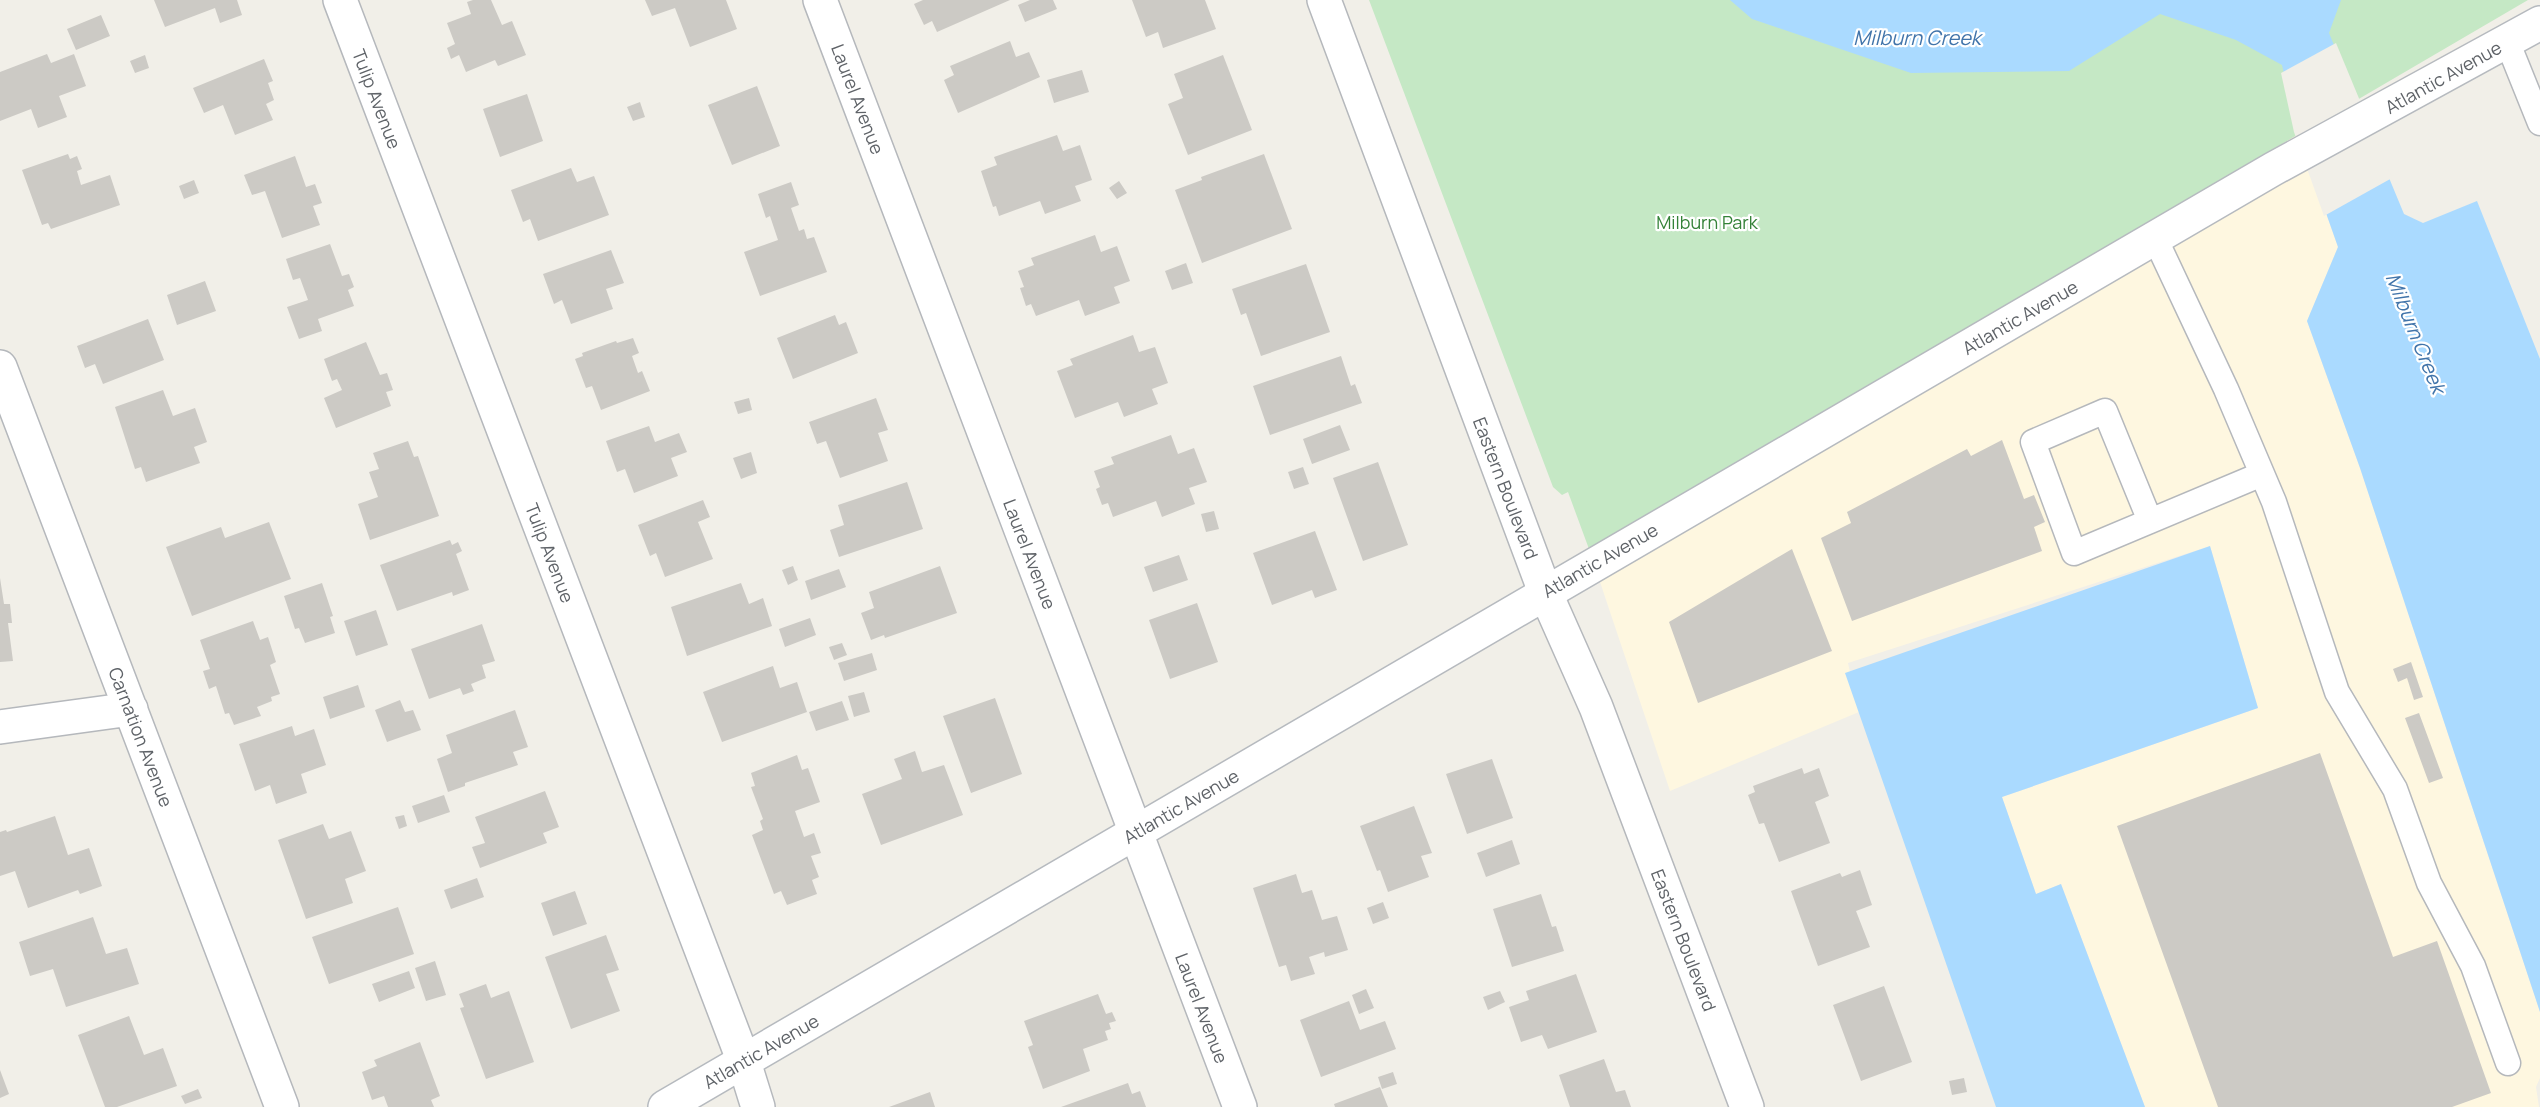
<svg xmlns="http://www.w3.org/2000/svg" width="2540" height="1107" font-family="Manrope,sans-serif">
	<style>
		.commercial { fill: #fef7e0 }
		.green { fill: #c5e8c5 }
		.water { fill: #aadaff }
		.pier { fill: #f1efe8 }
		.building { fill: #cccac5 }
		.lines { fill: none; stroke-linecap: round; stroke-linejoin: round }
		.service-casing { stroke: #b5b8bc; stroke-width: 27 }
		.minor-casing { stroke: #b5b8bc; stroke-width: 36 }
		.secondary-casing { stroke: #b6babf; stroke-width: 36 }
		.service { stroke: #fff; stroke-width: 24 }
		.minor { stroke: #fff; stroke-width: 33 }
		.secondary { stroke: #fff; stroke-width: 33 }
		.labels { text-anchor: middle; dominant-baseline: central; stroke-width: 4.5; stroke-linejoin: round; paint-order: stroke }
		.street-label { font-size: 18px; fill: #5f6368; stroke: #fff }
		.park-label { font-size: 18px; fill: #348238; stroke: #fff }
		.water-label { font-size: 20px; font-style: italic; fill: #4174aa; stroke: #fff }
	</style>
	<rect width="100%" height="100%" fill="#f1efe8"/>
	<path class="commercial" d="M 2297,131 L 2338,247 L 2307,321 L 2360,468 L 2540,1012 L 2540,1078 L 2536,1087 L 2539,1107 L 2145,1107 L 2061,884 L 2036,894 L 2002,797 L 2258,708 L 2210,546 L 1848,663 L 1859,712 L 1670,791 L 1589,549 Z"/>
	<path class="green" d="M 1369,0 L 2528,0 L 1589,549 L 1568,492 L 1562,495 L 1553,487 Z"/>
	<path class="water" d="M 1730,0 L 2341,0 L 2329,33 L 2404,214 L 2423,223 L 2477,201 L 2540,359 L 2540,1012 L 2360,468 L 2307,321 L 2338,247 L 2297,131 L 2282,65 L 2236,40 L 2160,14 L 2069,71 L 1911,73 L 1752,19 Z
		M 2210,546 L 2258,708 L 2002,797 L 2036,894 L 2061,884 L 2145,1107 L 1996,1107 L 1845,673 Z"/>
	<path class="pier" d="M 2336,43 L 2392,178 L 2324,216 L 2294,132 L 2281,73 Z"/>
	<path class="building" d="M 154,0 L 237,0 L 242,15 L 220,23 L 215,8 L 165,27 Z
		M 473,0 L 491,0 L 502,25 L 512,21 L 526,55 L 498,66 L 495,60 L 466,72 L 459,55 L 451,59 L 447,48 L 455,44 L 447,23 L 471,14 L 467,2 Z
		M 645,0 L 726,0 L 737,29 L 690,47 L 675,8 L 652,16 Z
		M 1010,0 L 937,32 L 932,21 L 924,25 L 914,4 L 923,0 Z
		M 1030,0 L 1053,0 L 1057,9 L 1025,22 L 1018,5 Z
		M 1132,0 L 1205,0 L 1216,29 L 1163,48 L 1158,32 L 1146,37 Z
		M 101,15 L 110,36 L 76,50 L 67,29 Z
		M 1010,41 L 1016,57 L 1029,52 L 1040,77 L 958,113 L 944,80 L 954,75 L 950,66 Z
		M 47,54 L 51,63 L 74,54 L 86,86 L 59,96 L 67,117 L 38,128 L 31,109 L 0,121 L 0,72 Z
		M 145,55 L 149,68 L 135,73 L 130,61 Z
		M 1223,55 L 1252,130 L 1188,155 L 1168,104 L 1183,98 L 1174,74 Z
		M 264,59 L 273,81 L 268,83 L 274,100 L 266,104 L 273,120 L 235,135 L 223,105 L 204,113 L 193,88 Z
		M 1082,70 L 1089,92 L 1054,103 L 1047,80 Z
		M 757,86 L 780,146 L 732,165 L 708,105 Z
		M 527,94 L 543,141 L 500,157 L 483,109 Z
		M 640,102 L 645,117 L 633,121 L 627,107 Z
		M 1057,135 L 1063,151 L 1080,145 L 1092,180 L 1075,186 L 1081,201 L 1045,214 L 1040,201 L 999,216 L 996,206 L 993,207 L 981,171 L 997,165 L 994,157 Z
		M 68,154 L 70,159 L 77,156 L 82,169 L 77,171 L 81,185 L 110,175 L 120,205 L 51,229 L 48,223 L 42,225 L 22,170 Z
		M 1264,154 L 1292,229 L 1202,263 L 1175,190 L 1202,180 L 1201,177 Z
		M 295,156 L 306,187 L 315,184 L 322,203 L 313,206 L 320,225 L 282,238 L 265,191 L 252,195 L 244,175 Z
		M 571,168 L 577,182 L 594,176 L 609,215 L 538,241 L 530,219 L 523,222 L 511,190 Z
		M 194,180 L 199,193 L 184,199 L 179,186 Z
		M 1119,181 L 1127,193 L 1117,199 L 1109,188 Z
		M 791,182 L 799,205 L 791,208 L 799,231 L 804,229 L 807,239 L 814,237 L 827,272 L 760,296 L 744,252 L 778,240 L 770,216 L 766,218 L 758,194 Z
		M 1095,235 L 1101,252 L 1117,246 L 1130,281 L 1114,287 L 1120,303 L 1085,316 L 1079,300 L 1036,316 L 1031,304 L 1026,306 L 1020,288 L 1024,287 L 1018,271 L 1034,265 L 1031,258 Z
		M 330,244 L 342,276 L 349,274 L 354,287 L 348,290 L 354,306 L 318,319 L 322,331 L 299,339 L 287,307 L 308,300 L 300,278 L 293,280 L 286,259 Z
		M 611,250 L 624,283 L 606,289 L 613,309 L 571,324 L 562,300 L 554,304 L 543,274 Z
		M 1186,263 L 1193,283 L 1172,290 L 1165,271 Z
		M 1306,264 L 1330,332 L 1261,356 L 1246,313 L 1241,315 L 1232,289 Z
		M 205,281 L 216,311 L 177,325 L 167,295 Z
		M 835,315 L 839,325 L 846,322 L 858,353 L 793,379 L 777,338 Z
		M 148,319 L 164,360 L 103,384 L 95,364 L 85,368 L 77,346 Z
		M 1133,335 L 1139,352 L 1155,347 L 1168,383 L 1152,389 L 1158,404 L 1124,417 L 1118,402 L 1075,418 L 1057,371 L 1073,365 L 1070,359 Z
		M 633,338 L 639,353 L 632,356 L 638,373 L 642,371 L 650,391 L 601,410 L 592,386 L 586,388 L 575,359 L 583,356 L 582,353 L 616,341 L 617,343 Z
		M 366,342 L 380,375 L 387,373 L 393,390 L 386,392 L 391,406 L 336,428 L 324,398 L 342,390 L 337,379 L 332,381 L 324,359 Z
		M 1341,356 L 1351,386 L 1355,384 L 1362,403 L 1270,435 L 1253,386 Z
		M 163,390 L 173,416 L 195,408 L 207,442 L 194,447 L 200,463 L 146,482 L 141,467 L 135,469 L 115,407 Z
		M 749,398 L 752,410 L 738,414 L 734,402 Z
		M 876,398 L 888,430 L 878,433 L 888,461 L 840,478 L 826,441 L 817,444 L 809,422 Z
		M 1340,425 L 1350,450 L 1312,464 L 1303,439 Z
		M 649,426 L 655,442 L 679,433 L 687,452 L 671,458 L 678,476 L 634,493 L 625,469 L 617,472 L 606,441 Z
		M 1171,435 L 1178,454 L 1194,448 L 1207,482 L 1189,488 L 1195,504 L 1162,517 L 1156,501 L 1113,517 L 1108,503 L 1102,505 L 1096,489 L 1100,487 L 1094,471 L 1114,464 L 1111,457 Z
		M 2002,440 L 2024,499 L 2034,495 L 2045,522 L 2034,527 L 2042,551 L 1852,621 L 1821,538 L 1851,523 L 1847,512 L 1967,449 L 1971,456 Z
		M 408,441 L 414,457 L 418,456 L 439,516 L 370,540 L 358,504 L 378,497 L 369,472 L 379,469 L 373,453 Z
		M 751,452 L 757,473 L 741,479 L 733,458 Z
		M 1378,462 L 1408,545 L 1363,561 L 1333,478 Z
		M 1303,467 L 1309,484 L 1294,489 L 1288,472 Z
		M 907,482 L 923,529 L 839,557 L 830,530 L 844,525 L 838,505 Z
		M 703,500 L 710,517 L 698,522 L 713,559 L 665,577 L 656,553 L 650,556 L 638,525 Z
		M 1214,511 L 1219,529 L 1206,532 L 1201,514 Z
		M 269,522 L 291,579 L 192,616 L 166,547 L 221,527 L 225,538 Z
		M 1315,531 L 1337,590 L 1315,598 L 1312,590 L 1272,605 L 1253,553 Z
		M 450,540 L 452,545 L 458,542 L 462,551 L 456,554 L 469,590 L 453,596 L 452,592 L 397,611 L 380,565 Z
		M 1792,549 L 1832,651 L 1698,703 L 1669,622 Z
		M 1179,555 L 1188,580 L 1153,592 L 1144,567 Z
		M 793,566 L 798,580 L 788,585 L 782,570 Z
		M 940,566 L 957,613 L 885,638 L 884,635 L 871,640 L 861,613 L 874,608 L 869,592 Z
		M 839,569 L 846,587 L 811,600 L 805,581 Z
		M 0,578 L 4,604 L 10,604 L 12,623 L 8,623 L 13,661 L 0,662 Z
		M 322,583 L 333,616 L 330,617 L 335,633 L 305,643 L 299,628 L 295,629 L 284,596 Z
		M 741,583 L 749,604 L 763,598 L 772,626 L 687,656 L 671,607 Z
		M 1197,603 L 1218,662 L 1170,679 L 1149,620 Z
		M 376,610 L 388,645 L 356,656 L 344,621 Z
		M 810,618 L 816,635 L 785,647 L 779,629 Z
		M 253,621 L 260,640 L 268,637 L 276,662 L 270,665 L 280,694 L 271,697 L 272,701 L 257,707 L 261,716 L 234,725 L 229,713 L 225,714 L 216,686 L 209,689 L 203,671 L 210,669 L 200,640 Z
		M 482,624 L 495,661 L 482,665 L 486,678 L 471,684 L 474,691 L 463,695 L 460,688 L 429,699 L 411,649 Z
		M 842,643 L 847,655 L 834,660 L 829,647 Z
		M 872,653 L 877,670 L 844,681 L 838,663 Z
		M 2411,662 L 2423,697 L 2414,700 L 2407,678 L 2398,682 L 2393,669 Z
		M 773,666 L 780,688 L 797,682 L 807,712 L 722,742 L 703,692 Z
		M 358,685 L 365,707 L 330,719 L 323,697 Z
		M 864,692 L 870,712 L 854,717 L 848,696 Z
		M 995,698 L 1022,774 L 971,793 L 943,716 Z
		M 400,700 L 405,712 L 413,710 L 421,730 L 387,742 L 375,710 Z
		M 842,701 L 849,720 L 816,731 L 809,712 Z
		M 515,710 L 528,747 L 513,752 L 518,765 L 465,783 L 465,786 L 448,792 L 437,759 L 452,753 L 446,735 Z
		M 2419,713 L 2443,778 L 2429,783 L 2405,718 Z
		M 292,726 L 295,736 L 314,729 L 326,765 L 301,774 L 307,793 L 276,804 L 270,785 L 255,791 L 239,744 Z
		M 915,751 L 922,772 L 944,765 L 963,815 L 881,845 L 862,794 L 902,779 L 894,759 Z
		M 2320,753 L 2393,957 L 2437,941 L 2491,1093 L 2452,1107 L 2218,1107 L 2117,826 Z
		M 797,755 L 802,770 L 808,768 L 820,802 L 795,811 L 804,837 L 814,833 L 821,853 L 811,856 L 819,877 L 812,880 L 817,894 L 787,905 L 781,891 L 774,894 L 752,835 L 763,830 L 760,821 L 763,819 L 751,787 L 755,786 L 751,773 Z
		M 1492,759 L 1513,818 L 1467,834 L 1446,774 Z
		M 1802,768 L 1804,774 L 1819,768 L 1829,796 L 1815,802 L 1830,843 L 1779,862 L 1764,823 L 1759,824 L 1748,795 L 1755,792 L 1753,786 Z
		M 545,791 L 559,827 L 543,833 L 547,843 L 480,868 L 472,847 L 485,843 L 475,817 Z
		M 444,795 L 450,812 L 418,823 L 412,806 Z
		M 1414,806 L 1432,853 L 1421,856 L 1429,877 L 1388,892 L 1380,870 L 1377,871 L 1360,826 Z
		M 404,815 L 407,826 L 399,829 L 395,817 Z
		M 55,816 L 68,855 L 89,848 L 102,886 L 80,894 L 78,890 L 28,908 L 15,871 L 0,876 L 0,832 L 6,830 L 7,832 Z
		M 323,824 L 329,839 L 351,831 L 366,871 L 345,879 L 353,903 L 306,919 L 278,840 Z
		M 1512,840 L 1520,864 L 1486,877 L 1477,853 Z
		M 1860,870 L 1872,905 L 1856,911 L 1870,947 L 1818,966 L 1791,891 L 1840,873 L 1842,877 Z
		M 1296,874 L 1302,893 L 1312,890 L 1322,920 L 1337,916 L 1348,950 L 1325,957 L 1324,952 L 1309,957 L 1315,974 L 1291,981 L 1286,965 L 1279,967 L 1253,888 Z
		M 477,878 L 484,897 L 451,909 L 444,890 Z
		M 575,891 L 587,924 L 553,936 L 541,903 Z
		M 1541,894 L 1552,927 L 1556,926 L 1564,951 L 1512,967 L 1493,909 Z
		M 1383,902 L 1389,918 L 1373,924 L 1367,908 Z
		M 398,907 L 414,954 L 329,984 L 312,937 Z
		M 93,917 L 106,954 L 127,948 L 139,984 L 66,1007 L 53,969 L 30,976 L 19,942 Z
		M 606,935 L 619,970 L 606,974 L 620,1011 L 571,1029 L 545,957 Z
		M 435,961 L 446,995 L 426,1001 L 415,968 Z
		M 409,971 L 415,988 L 379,1002 L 372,984 Z
		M 1576,974 L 1597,1032 L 1548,1049 L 1542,1035 L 1521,1042 L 1509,1007 L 1529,1000 L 1526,991 Z
		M 486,984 L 491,998 L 509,991 L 534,1062 L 486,1079 L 460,1008 L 464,1007 L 459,994 Z
		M 1884,986 L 1912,1062 L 1861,1081 L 1833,1005 Z
		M 1366,989 L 1374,1008 L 1359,1014 L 1352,995 Z
		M 1500,991 L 1505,1002 L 1488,1010 L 1483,997 Z
		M 1098,994 L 1106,1014 L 1112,1012 L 1116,1021 L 1109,1023 L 1111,1029 L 1105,1031 L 1108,1040 L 1083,1049 L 1090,1071 L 1043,1089 L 1028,1047 L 1033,1045 L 1024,1021 Z
		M 1349,1001 L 1360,1030 L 1385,1021 L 1396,1049 L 1321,1077 L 1300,1020 Z
		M 129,1016 L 144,1055 L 163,1048 L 177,1086 L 117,1107 L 105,1107 L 78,1035 Z
		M 420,1042 L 440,1096 L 431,1100 L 434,1107 L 388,1107 L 384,1096 L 372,1100 L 362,1072 L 377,1066 L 374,1060 Z
		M 1604,1059 L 1616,1092 L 1625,1090 L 1631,1107 L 1570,1107 L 1559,1075 Z
		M 0,1070 L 9,1094 L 0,1098 Z
		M 1393,1072 L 1397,1084 L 1382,1089 L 1378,1077 Z
		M 1964,1078 L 1967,1092 L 1952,1095 L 1949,1081 Z
		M 1128,1083 L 1132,1094 L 1140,1091 L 1146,1107 L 1061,1107 Z
		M 1380,1087 L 1388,1107 L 1335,1107 L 1334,1104 Z
		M 198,1089 L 202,1098 L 185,1104 L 181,1096 Z
		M 930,1092 L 935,1107 L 889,1107 Z"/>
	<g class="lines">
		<defs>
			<path id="service" d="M 2507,41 L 2540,123
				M 2155,238 L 2226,389 L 2274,502 L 2337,692 L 2395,789 L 2429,883 L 2473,966 L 2508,1063
				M 2150,521 L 2105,411 L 2033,442 L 2074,553 L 2262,474"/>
			<path id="minor" d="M 340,0 L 744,1062 L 758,1107
				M 820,0 L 1240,1107
				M 1324,0 L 1545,592 L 1596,707 L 1747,1107
				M 0,367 L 282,1107
				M 0,727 L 131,709"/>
			<path id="secondary" d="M 665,1107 L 2273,169 L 2540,23"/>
		</defs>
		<use href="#service" class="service-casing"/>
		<use href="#minor" class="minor-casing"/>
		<use href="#secondary" class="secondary-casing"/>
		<use href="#service" class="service"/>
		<use href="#minor" class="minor"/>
		<use href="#secondary" class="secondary"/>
	</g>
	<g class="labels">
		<g class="street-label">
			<text transform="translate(2443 77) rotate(-29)">Atlantic Avenue</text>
			<text transform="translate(377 99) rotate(69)">Tulip Avenue</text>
			<text transform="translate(858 99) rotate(69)">Laurel Avenue</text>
			<text transform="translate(2020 317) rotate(-30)">Atlantic Avenue</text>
			<text transform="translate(1506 488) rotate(69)">Eastern Boulevard</text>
			<text transform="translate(550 553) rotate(69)">Tulip Avenue</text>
			<text transform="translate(1030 554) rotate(69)">Laurel Avenue</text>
			<text transform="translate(1600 560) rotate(-30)">Atlantic Avenue</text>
			<text transform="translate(141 737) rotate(69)">Carnation Avenue</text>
			<text transform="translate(1181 806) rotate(-30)">Atlantic Avenue</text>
			<text transform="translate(1684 940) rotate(69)">Eastern Boulevard</text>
			<text transform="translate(1202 1008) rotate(69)">Laurel Avenue</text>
			<text transform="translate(761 1051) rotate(-30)">Atlantic Avenue</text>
		</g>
		<g class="park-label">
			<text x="1707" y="222">Milburn Park</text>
		</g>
		<g class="water-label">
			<text x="1917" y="37">Milburn Creek</text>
			<text transform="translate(2416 333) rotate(68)">Milburn Creek</text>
		</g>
	</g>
</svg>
